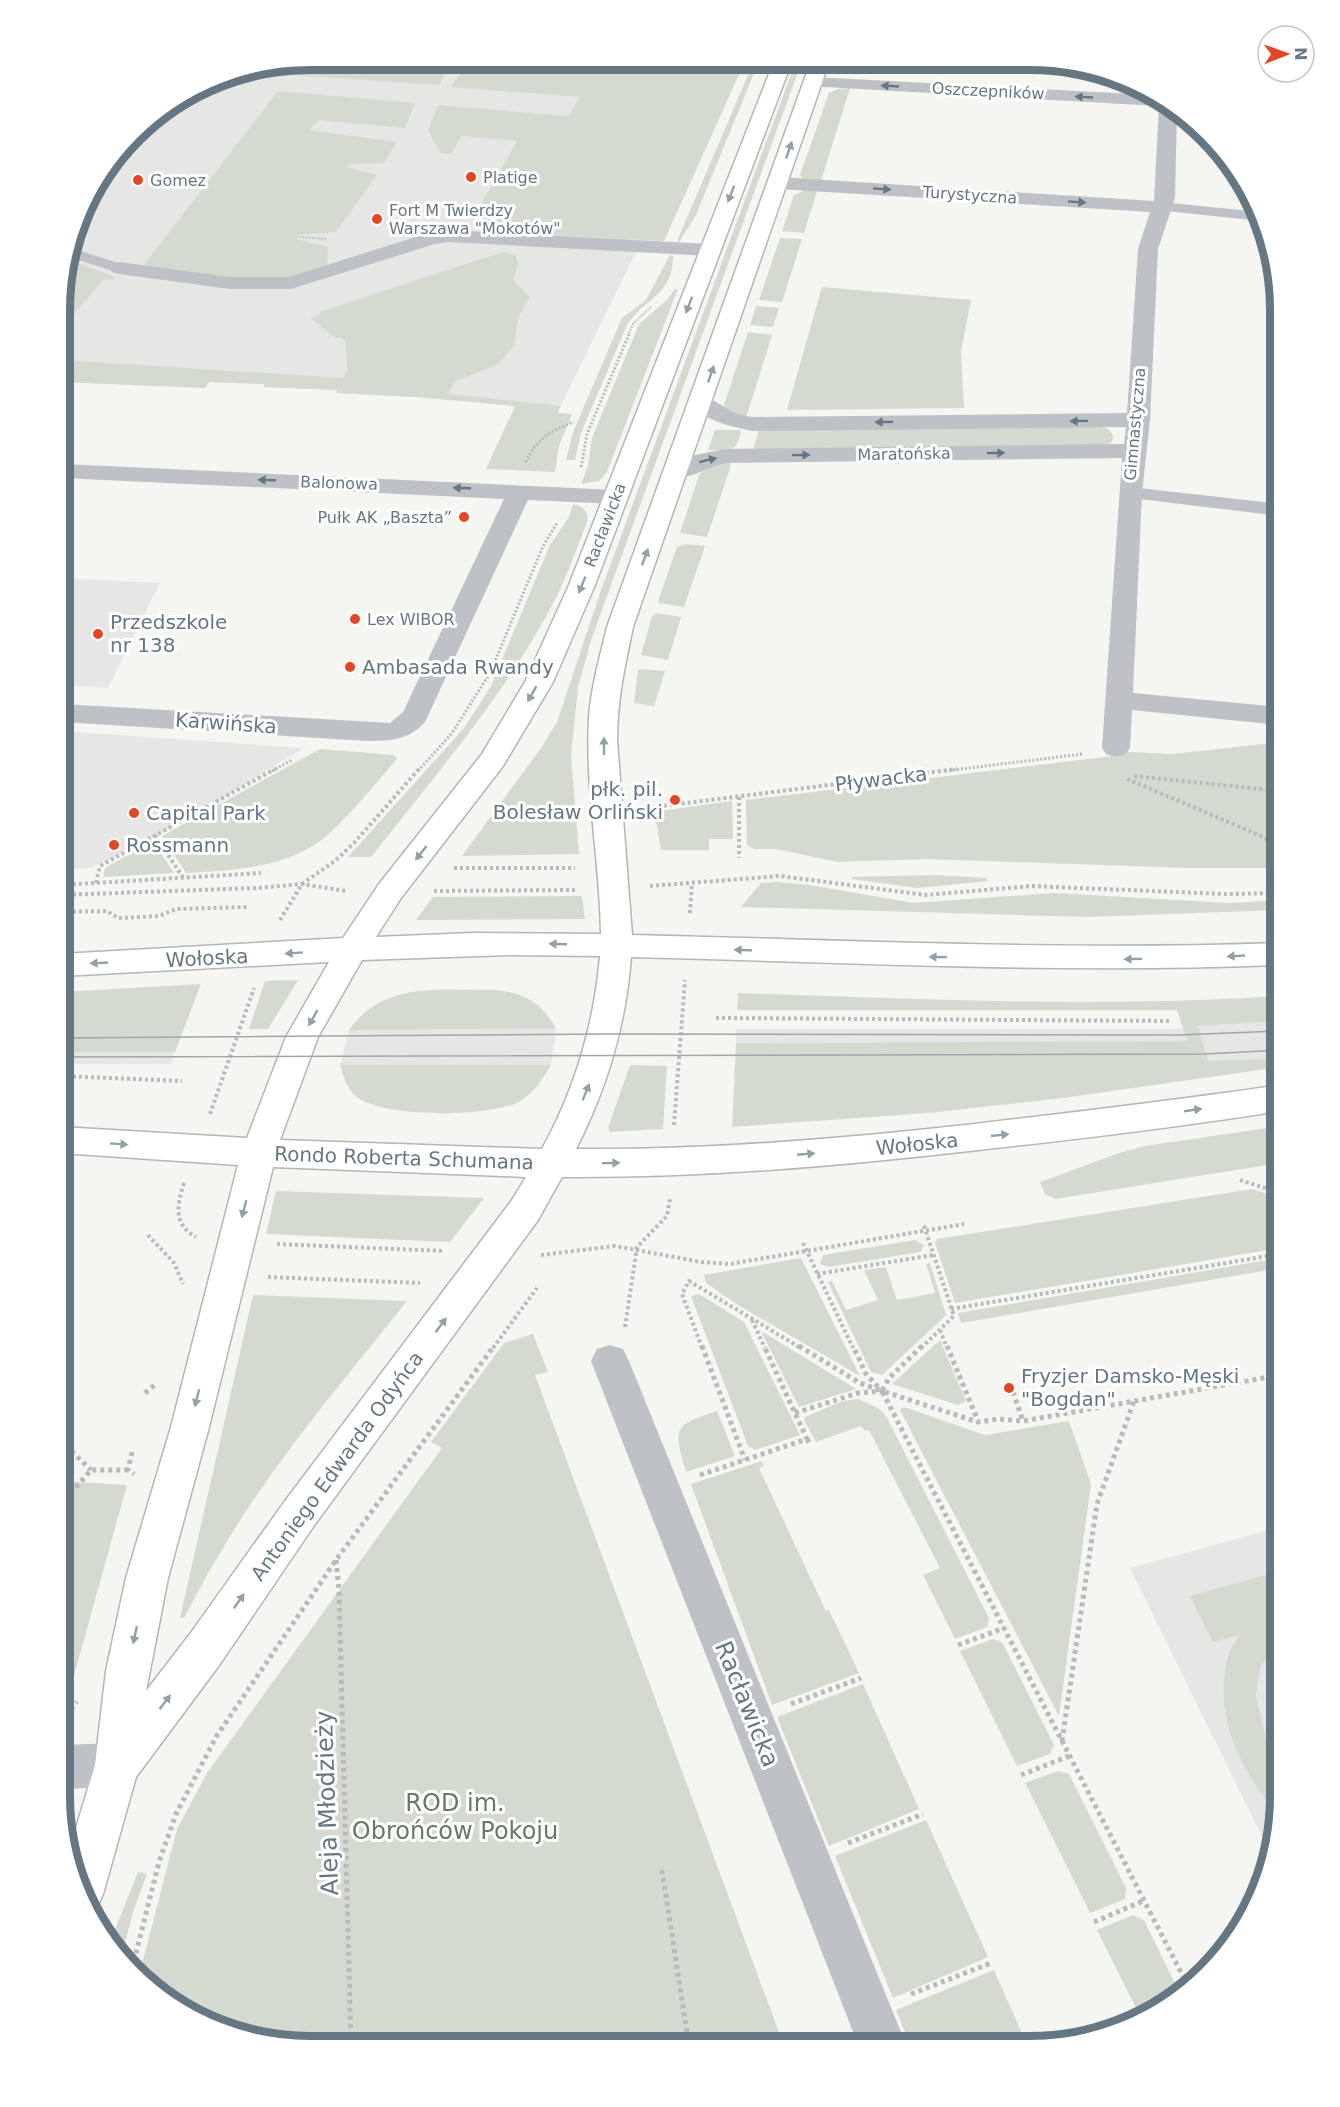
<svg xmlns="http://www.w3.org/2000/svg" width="1340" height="2107" font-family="'DejaVu Sans',sans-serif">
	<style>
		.built { fill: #e6e7e5 }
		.green { fill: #d5dad1 }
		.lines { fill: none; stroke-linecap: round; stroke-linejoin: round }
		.secondary-casing { stroke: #b0b6ba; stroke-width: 3 }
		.path-far3 { stroke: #b8bbbd; stroke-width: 2; stroke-dasharray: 1.5 1.5; stroke-linecap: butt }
		.path-far2 { stroke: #b8bbbd; stroke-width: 3; stroke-dasharray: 2 2; stroke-linecap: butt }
		.path-far1 { stroke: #b8bbbd; stroke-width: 4; stroke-dasharray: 3 3; stroke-linecap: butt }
		.path { stroke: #b8bbbd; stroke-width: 5; stroke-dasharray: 4 4; stroke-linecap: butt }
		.lane { fill: #bec2c6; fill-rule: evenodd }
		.street { fill: #bec2c6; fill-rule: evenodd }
		.secondary { fill: #fff; fill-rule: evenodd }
		.tram { stroke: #9fa6ab; stroke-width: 1.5 }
		.oneway { fill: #647783 }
		.oneway2 { fill: #92a0a8 }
		.poi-dot { fill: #e74420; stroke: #fff; stroke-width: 2 }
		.labels { text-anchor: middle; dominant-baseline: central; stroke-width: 6; stroke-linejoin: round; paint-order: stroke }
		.far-street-label { font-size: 16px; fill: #647783; stroke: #fff }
		.far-poi-label { font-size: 16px; fill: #647783; stroke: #fff; text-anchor: start }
		.poi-label { font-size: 20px; fill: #647783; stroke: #fff; text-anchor: start }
		.street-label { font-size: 20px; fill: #647783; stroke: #fff }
		.near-street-label { font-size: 24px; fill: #647783; stroke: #fff }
		.near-park-label { font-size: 24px; fill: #697a63; stroke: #fff }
		.rim { fill: none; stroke: #647783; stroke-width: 8 }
	</style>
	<rect width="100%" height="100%" fill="#f5f5f1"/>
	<path class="built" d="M 310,60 L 745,61 L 664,241 L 642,240 L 557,413 L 514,410 L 515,406 L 416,397 L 336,393 L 337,390 L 264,387 L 264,384 L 209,382 L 205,388 L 62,382 L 62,278 L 86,199 L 145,122 L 215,79 Z
		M 62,578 L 160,583 L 108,688 L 62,685 Z
		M 62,731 L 303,748 L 196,815 L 92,868 L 61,869 Z
		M 1280,1021 L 1280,1058 L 1207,1061 L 1198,1026 Z
		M 556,1029 L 551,1065 L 340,1065 L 349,1030 Z
		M 736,1029 L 1184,1029 L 1187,1042 L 736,1043 Z
		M 61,1052 L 175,1052 L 171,1064 L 61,1064 Z
		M 1280,1527 L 1279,1813 L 1271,1855 L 1130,1568 Z"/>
	<path class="green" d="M 310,60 L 453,60 L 439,85 L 292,75 L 302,62 Z
		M 471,60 L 527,61 L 526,63 L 539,64 L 541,61 L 745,61 L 664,241 L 480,231 L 483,221 L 472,220 L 517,141 L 462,136 L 451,154 L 440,153 L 428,131 L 438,105 L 569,116 L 580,97 L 450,87 Z
		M 754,61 L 759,61 L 696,215 L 679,242 L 677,241 Z
		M 796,61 L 802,61 L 591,640 L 578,688 L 571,755 L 579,854 L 462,856 L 541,748 L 557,722 L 600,593 Z
		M 850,88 L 821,181 L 803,179 L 800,175 L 829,93 L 837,89 Z
		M 278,91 L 415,103 L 405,128 L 319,120 L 309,130 L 397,142 L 384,163 L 349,164 L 347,167 L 377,175 L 336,232 L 300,235 L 297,239 L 328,247 L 327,265 L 291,277 L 230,277 L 143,266 Z
		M 805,190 L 817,191 L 804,233 L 782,231 L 794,195 Z
		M 780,238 L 802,239 L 782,302 L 759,300 Z
		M 503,252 L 516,256 L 518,264 L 513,280 L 530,297 L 518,318 L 514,346 L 497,365 L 455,381 L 448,394 L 561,406 L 558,413 L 572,414 L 559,446 L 555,472 L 486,469 L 515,406 L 416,397 L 336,393 L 337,390 L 264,387 L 264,384 L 209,382 L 205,388 L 62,382 L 62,360 L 343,378 L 347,370 L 346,342 L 340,337 L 336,338 L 310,318 L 321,314 L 319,312 Z
		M 670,255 L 673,256 C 673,296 645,297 627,325 L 581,433 L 575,460 L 566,460 L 573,432 L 622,318 L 646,300 Z
		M 68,259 L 115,277 L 112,280 L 104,279 L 74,314 L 62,314 L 62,278 Z
		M 822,287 L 971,300 L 961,351 L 964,408 L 787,410 Z
		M 675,289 L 678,289 L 607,472 L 599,481 L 581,484 L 588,466 L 592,438 L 639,324 L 667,300 Z
		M 756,306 L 779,308 L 773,327 L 750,325 Z
		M 748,332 L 772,335 L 747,415 L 742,418 L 726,410 L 724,405 Z
		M 1094,425 L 1108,429 L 1113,435 L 1112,442 L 1101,448 L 760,451 L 754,448 L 758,432 L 766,428 Z
		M 715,430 L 740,430 L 741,432 C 735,455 729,450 708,450 Z
		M 729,462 L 731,465 L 707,537 L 680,533 L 699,475 L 707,467 Z
		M 573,504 C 584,507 589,511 587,522 C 578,545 569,571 558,594 C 510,689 437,773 371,857 L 348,857 L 464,728 L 491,686 L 550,545 L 569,517 Z
		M 686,544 L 705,546 L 684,607 L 659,603 L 658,601 L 677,547 Z
		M 657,613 L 681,617 L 668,660 L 641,655 L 652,616 Z
		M 642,669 L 665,671 L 654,706 L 634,703 L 638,670 Z
		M 1280,742 L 1280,868 L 1189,868 L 925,859 L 838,862 L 776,849 L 754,849 L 747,845 L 746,800 L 1113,756 L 1127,752 L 1173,754 Z
		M 320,749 L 394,755 L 397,759 C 376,783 355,809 332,831 C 294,868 236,870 186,873 L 162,836 Z
		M 732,801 L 733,839 L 709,839 L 709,850 L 661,850 L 655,814 L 660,811 Z
		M 153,841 L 174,873 L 103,877 L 105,868 Z
		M 934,875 L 987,878 L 988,881 L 918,888 L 851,879 L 852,877 Z
		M 777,882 L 809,885 L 914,903 L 1054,893 L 1229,903 L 1280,900 L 1280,910 L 1086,917 L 741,907 L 761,883 Z
		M 582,896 L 585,919 L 416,920 L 433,897 Z
		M 298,980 L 268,1029 L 249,1029 L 265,981 Z
		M 201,984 L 175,1052 L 61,1052 L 61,992 Z
		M 496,990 C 524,993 543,1003 556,1029 L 349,1030 C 384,980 442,991 496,990 Z
		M 738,993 C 919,999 1099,1008 1280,996 L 1280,1021 L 1198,1026 L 1208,1061 L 1280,1058 L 1280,1067 L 1063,1098 L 928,1113 L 732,1127 L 736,1043 L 1187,1041 L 1177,1010 L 737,1010 Z
		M 340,1065 L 551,1065 C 543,1079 535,1091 522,1100 C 495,1118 382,1118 357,1097 C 347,1089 343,1076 340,1065 Z
		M 630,1065 L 667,1066 L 663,1129 L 610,1132 L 608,1128 Z
		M 1280,1126 L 1280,1163 L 1055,1199 L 1045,1194 L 1040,1182 L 1119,1153 L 1145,1146 Z
		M 1252,1189 L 1280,1198 L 1280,1248 L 955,1303 L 935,1243 L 937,1239 Z
		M 276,1191 L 484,1198 L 450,1242 L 266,1234 Z
		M 915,1240 L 924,1245 L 921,1252 L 828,1267 L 820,1264 L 823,1255 Z
		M 801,1258 L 860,1376 L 738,1305 L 706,1283 L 704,1275 Z
		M 1280,1258 L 1280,1268 L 961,1323 L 958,1313 Z
		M 930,1263 L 946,1315 L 882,1375 L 871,1372 L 828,1282 L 832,1281 L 846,1310 L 878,1300 L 864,1270 L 886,1267 L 897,1300 L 935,1293 L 926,1264 Z
		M 699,1294 L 744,1322 L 800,1435 L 755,1450 L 748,1446 L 691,1296 Z
		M 253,1295 L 407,1301 C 341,1384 270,1466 217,1558 C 205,1577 195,1598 184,1618 L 180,1618 Z
		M 761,1331 L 856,1389 L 799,1407 Z
		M 533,1334 L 548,1372 L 535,1375 L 784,2046 L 278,2045 L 215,2028 L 158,1995 L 139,1976 L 177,1829 L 207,1773 L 442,1448 L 431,1442 L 504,1343 Z
		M 940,1340 L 966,1401 L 958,1405 L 892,1384 Z
		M 858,1399 L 878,1408 L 886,1416 L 989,1618 L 987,1627 L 955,1639 L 923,1575 L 940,1568 L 869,1430 L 865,1431 L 861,1426 L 816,1442 L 804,1420 L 805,1417 L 843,1401 Z
		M 904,1407 L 985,1435 L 1069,1421 L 1091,1484 L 1059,1716 L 900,1410 Z
		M 717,1411 L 735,1456 L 686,1472 C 673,1428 673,1425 717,1411 Z
		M 762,1461 L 764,1466 L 759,1468 L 826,1611 L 829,1610 L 859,1673 L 772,1705 L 691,1484 Z
		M 60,1481 L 127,1485 L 70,1690 L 60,1699 Z
		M 1280,1571 L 1280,1636 L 1260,1668 L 1256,1696 L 1266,1740 L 1279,1766 L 1279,1815 C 1241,1773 1212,1714 1228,1656 C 1230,1649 1236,1642 1239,1635 L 1213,1642 L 1190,1596 Z
		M 993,1639 L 1002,1642 L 1054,1745 L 1050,1754 L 1017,1766 L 960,1651 Z
		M 863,1684 L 919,1809 L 829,1846 L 777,1717 Z
		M 1058,1771 L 1069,1774 L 1126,1888 L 1125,1899 L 1090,1913 L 1025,1783 Z
		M 926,1820 L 988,1957 L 893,1998 L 835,1856 Z
		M 138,1872 L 147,1874 L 133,1912 L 121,1959 L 109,1944 Z
		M 1133,1915 L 1144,1920 L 1180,1994 L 1141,2018 L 1097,1930 Z
		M 994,1970 L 1028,2047 L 911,2047 L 896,2010 Z"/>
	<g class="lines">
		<defs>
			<path id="secondary" d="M 774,61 L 792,61 L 595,585 L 553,682 L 503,766 L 401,898 L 376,937 L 473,933 L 601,934 C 600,862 585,790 589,718 C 591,687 600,657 607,627 L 811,61 L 829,62 L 633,627 C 625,665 617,701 617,740 L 632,935 C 848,940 1063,951 1280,943 L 1280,965 C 1063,974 848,962 631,957 C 626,1025 607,1088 576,1149 C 710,1150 842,1139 974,1124 C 1076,1112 1178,1100 1280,1085 L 1280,1111 C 1179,1127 1079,1139 978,1150 C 839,1166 702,1178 562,1177 L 538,1220 L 313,1527 L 220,1664 L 136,1777 L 103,1894 L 96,1910 L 91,1913 L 79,1893 L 70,1848 L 95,1765 L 106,1671 L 126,1578 L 171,1427 L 238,1165 L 61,1153 L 61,1127 L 247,1138 L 286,1037 L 329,962 L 61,976 L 61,954 L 343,938 L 379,884 L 482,754 L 525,682 L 569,585 ZM 509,955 L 600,956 C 594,1025 575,1089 542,1149 L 280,1140 L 318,1037 L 362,960 ZM 273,1167 L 526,1177 L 512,1200 L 285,1501 L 190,1634 L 146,1691 L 168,1578 L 209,1427 Z"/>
		</defs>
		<use href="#secondary" class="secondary-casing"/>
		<path class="path-far3" d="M 300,237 L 326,239
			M 629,333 L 633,324 L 651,307"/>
		<path class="path-far2" d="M 526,462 C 535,440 553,429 574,422
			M 581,467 L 587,434 L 630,332
			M 272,771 L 292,760
			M 418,771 L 452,733 L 490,673 L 543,546 L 557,523
			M 945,771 L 1082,754"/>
		<path class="path-far1" d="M 1134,776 L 1280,791
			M 1127,779 L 1259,835 L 1280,848
			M 739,797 L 739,858
			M 646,808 L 957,769
			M 155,835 L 184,879
			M 454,868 L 575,868
			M 96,883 L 100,866 L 275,769
			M 61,885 L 261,873
			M 650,886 L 780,876 L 926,895 L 1031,886 L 1225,894 L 1280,893
			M 434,891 L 577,890
			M 61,895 L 255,888 L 302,884 L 346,891
			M 61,912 L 107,911 L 118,918 L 159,916 L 176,909 L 248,907
			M 690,913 L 692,883
			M 280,920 L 302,884 L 336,860 L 354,843 L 419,769
			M 716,1018 L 1171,1021
			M 61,1076 L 182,1081
			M 210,1114 L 254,988
			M 674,1125 L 685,980
			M 1240,1180 L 1280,1193
			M 184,1183 C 177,1205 173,1225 196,1237
			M 148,1235 L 174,1263 L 183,1284
			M 803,1243 L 853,1348
			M 277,1244 L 444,1251
			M 541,1255 L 615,1246 L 701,1262 L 730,1264 L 964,1224
			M 817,1274 L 933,1255
			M 268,1277 L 420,1283
			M 951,1309 L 1280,1254
			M 752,1320 L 765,1348
			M 625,1327 L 637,1247 L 667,1216 L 670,1199
			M 940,1330 L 947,1348
			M 493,1348 L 537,1288
			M 702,1348 L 682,1294 L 689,1281 L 801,1348
			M 921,1348 L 954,1316 L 923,1223"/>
		<path class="path" d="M 702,1346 L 745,1460
			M 799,1346 L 860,1383 L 882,1391 L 1189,1988
			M 922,1346 L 889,1378 L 882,1391 L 978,1422 L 998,1419 L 1023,1421 L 1280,1375
			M 947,1346 L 978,1421
			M 1013,1392 L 1023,1421
			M 145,1393 L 157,1383
			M 795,1413 L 858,1393 L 882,1391 L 866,1374 L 853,1346
			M 807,1439 L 810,1444
			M 60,1440 L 91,1470
			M 132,1452 L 128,1470 L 134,1474
			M 700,1475 L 807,1439 L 764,1346
			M 60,1505 L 91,1470 L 128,1470
			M 336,1560 L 339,1590 L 351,2045
			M 958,1645 L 1004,1628
			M 791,1704 L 861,1678
			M 61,1722 L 77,1702
			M 1062,1741 L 1097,1504 L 1134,1401
			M 1021,1775 L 1069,1756
			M 848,1843 L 923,1814
			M 662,1870 L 689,2046
			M 1094,1922 L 1143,1901
			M 132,1969 L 159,1862 L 176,1814 L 216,1737 L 336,1560 L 494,1346
			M 911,1994 L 991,1963"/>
		<path class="lane" d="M 1161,202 L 1260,212 L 1262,221 L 1156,210 L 1153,207 Z
			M 71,248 L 125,265 L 127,268 L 119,273 L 69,257 Z
			M 1130,487 L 1280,504 L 1280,516 L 1123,497 L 1121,493 L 1123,489 Z"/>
		<path class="street" d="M 813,77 L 1153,95 L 1177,109 L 1175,198 L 1158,249 L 1150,420 L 1142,493 L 1133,693 L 1280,707 L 1280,725 L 1132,710 L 1130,748 L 1126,754 L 1116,757 L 1106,754 L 1102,748 L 1122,458 L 726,463 C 707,467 686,482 668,477 L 664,472 C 674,457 709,452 726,449 L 1124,444 L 1126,427 L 752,431 C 730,426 703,421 690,402 L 693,397 C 709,393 719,405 733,412 C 739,415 746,416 752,417 L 1127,413 L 1138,249 L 1150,212 L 778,189 L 771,187 L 768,183 L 771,179 L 778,177 L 1154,201 L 1159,106 L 807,86 L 804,82 L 807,78 Z
			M 448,230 L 710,244 L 717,246 L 720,250 L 717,254 L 710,256 L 448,242 L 435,244 L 291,289 L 230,289 L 119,274 L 112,272 L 109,268 L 112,264 L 119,262 L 230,277 L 289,277 L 425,234 Z
			M 62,464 L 616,490 L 625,492 L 628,497 L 625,502 L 616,504 L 528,500 L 425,722 C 409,740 390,741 367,741 L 62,722 L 62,704 L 390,723 L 403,712 L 504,499 L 62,478 Z
			M 610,1345 L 623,1349 L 629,1361 L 907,2047 L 859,2047 L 591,1361 L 597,1349 Z
			M 117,1743 L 133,1749 L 139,1765 L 133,1781 L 117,1787 L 60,1789 L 60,1745 Z"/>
		<use href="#secondary" class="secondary"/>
		<path class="tram" d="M 61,1038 L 605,1034 L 1179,1035 L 1280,1031
			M 61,1057 L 1205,1054 L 1280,1050"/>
	</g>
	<defs><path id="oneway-solid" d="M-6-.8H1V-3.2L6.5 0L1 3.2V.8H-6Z" transform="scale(1.5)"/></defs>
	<g class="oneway">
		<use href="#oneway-solid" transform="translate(890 86) rotate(-177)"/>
		<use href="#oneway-solid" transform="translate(1084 97) rotate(-177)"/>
		<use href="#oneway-solid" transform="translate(882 189) rotate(4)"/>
		<use href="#oneway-solid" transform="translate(1077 202) rotate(4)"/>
		<use href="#oneway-solid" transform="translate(1079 421) rotate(179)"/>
		<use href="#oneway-solid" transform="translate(884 422) rotate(179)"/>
		<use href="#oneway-solid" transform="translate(996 453) rotate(-1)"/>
		<use href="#oneway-solid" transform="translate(801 455) rotate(-1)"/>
		<use href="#oneway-solid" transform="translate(708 460) rotate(-14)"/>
		<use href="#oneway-solid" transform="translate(267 480) rotate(-178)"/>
		<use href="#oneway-solid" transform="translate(462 488) rotate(-178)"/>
	</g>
	<g class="oneway2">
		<use href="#oneway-solid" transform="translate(789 150) rotate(-71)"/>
		<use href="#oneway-solid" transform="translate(731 194) rotate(111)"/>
		<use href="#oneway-solid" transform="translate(689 305) rotate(111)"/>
		<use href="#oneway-solid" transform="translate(711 374) rotate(-71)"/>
		<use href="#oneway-solid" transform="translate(645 557) rotate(-70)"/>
		<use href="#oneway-solid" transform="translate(582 585) rotate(112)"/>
		<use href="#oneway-solid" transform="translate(532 694) rotate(119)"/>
		<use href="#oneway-solid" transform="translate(604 746) rotate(-91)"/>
		<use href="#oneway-solid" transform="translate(421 853) rotate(128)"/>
		<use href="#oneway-solid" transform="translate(558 944) rotate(-178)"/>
		<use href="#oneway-solid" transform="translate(743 950) rotate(-178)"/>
		<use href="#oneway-solid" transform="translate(294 953) rotate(176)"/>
		<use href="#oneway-solid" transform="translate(1236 956) rotate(177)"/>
		<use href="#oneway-solid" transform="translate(938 957) rotate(-179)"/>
		<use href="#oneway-solid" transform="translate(1133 959) rotate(179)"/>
		<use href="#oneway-solid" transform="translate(99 963) rotate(177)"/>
		<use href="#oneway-solid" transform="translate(313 1018) rotate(120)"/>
		<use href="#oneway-solid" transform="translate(586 1092) rotate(-68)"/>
		<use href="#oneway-solid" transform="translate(1193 1110) rotate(-8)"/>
		<use href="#oneway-solid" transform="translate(1000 1135) rotate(-6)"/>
		<use href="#oneway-solid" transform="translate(119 1144) rotate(4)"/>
		<use href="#oneway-solid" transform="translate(806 1154) rotate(-5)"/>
		<use href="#oneway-solid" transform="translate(611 1163) rotate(-1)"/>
		<use href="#oneway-solid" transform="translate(244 1209) rotate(105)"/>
		<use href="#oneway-solid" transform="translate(441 1325) rotate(-53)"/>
		<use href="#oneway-solid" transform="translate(197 1398) rotate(104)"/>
		<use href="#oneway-solid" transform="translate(239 1601) rotate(-55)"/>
		<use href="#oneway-solid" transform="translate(135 1635) rotate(102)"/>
		<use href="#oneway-solid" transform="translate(165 1702) rotate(-53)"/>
	</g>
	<g class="poi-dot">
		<circle cx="471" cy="177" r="6"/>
		<circle cx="138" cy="180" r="6"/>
		<circle cx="377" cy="219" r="6"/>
		<circle cx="464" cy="517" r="6"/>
		<circle cx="355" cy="619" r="6"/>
		<circle cx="98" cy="634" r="6"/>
		<circle cx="350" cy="667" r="6"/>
		<circle cx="675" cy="800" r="6"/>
		<circle cx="134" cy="813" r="6"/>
		<circle cx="114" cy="845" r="6"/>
		<circle cx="1009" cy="1388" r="6"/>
	</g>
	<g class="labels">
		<g class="far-street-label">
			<text transform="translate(988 91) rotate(3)">Oszczepników</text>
			<text transform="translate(970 195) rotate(4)">Turystyczna</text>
			<text transform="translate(1135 424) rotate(-85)">Gimnastyczna</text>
			<text transform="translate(904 454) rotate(-1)">Maratońska</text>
			<text transform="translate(339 483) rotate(2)">Balonowa</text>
			<text transform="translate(605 525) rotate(-69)">Racławicka</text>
		</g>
		<g class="far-poi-label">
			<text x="483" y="177">Platige</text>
			<text x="150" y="180">Gomez</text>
			<text x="389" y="210">Fort M Twierdzy<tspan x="389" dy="18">Warszawa "Mokotów"</tspan></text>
			<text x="452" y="517" text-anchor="end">Pułk AK „Baszta”</text>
			<text x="367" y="619">Lex WIBOR</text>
		</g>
		<g class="poi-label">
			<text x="110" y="622">Przedszkole<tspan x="110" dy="23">nr 138</tspan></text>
			<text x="362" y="667">Ambasada Rwandy</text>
			<text x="663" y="789" text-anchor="end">płk. pil.<tspan x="663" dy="23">Bolesław Orliński</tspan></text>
			<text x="146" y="813">Capital Park</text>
			<text x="126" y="845">Rossmann</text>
			<text x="1021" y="1376">Fryzjer Damsko-Męski<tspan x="1021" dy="23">"Bogdan"</tspan></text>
		</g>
		<g class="street-label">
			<text transform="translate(226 723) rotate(4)">Karwińska</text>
			<text transform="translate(881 779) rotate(-7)">Pływacka</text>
			<text transform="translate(207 958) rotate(-3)">Wołoska</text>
			<text transform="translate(917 1144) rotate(-6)">Wołoska</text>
			<text transform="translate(404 1158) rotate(2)">Rondo Roberta Schumana</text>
			<text transform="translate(337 1466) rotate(-54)">Antoniego Edwarda Odyńca</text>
		</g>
		<g class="near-street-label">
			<text transform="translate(747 1704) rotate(68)">Racławicka</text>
			<text transform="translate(327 1803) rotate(-92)">Aleja Młodzieży</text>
		</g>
		<g class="near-park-label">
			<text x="455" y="1803">ROD im.<tspan x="455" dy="28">Obrońców Pokoju</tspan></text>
		</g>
	</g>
	<path d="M0 0H1340V2107H0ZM310 70H1030A240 240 0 0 1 1270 310V1796A240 240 0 0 1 1030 2036H310A240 240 0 0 1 70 1796V310A240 240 0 0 1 310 70Z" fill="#fff" fill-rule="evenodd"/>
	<path class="rim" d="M310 70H1030A240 240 0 0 1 1270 310V1796A240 240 0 0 1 1030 2036H310A240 240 0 0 1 70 1796V310A240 240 0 0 1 310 70Z"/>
	<g transform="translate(1286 54) rotate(89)"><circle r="28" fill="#ffffff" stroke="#c1c9cd" stroke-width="1.5"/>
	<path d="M0-4.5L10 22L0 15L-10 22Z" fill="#e74420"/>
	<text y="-9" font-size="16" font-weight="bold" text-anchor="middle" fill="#647783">N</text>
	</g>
</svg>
